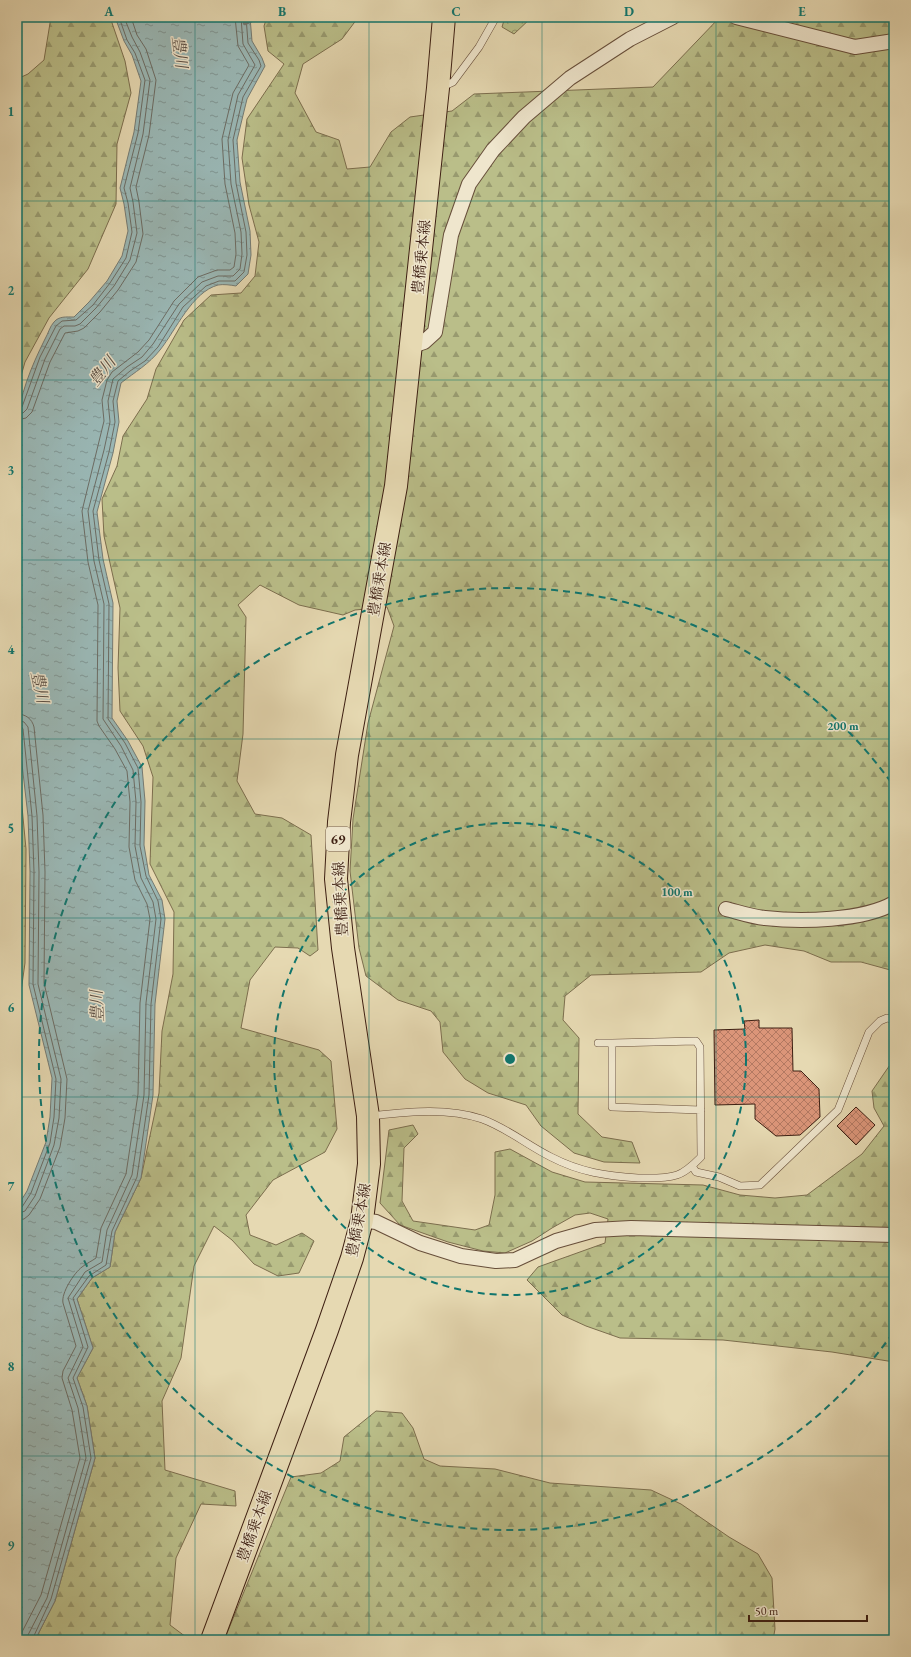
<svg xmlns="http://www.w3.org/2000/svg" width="911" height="1657" font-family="'EB Garamond','Noto Serif JP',serif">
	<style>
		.forest { fill: url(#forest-firs); stroke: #7c6e4e }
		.park { fill: url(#park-crowns); stroke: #7c6e4e }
		.water { fill: url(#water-ripples); stroke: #757b74 }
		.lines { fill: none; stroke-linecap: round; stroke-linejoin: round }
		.shore { stroke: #6c6c64; stroke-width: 1 }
		.stream { stroke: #757b74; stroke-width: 4.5 }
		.building { fill: url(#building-cross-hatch); stroke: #3d1f12 }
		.service-casing { stroke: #674e3a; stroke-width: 8 }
		.minor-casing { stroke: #674e3a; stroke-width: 16 }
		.primary-casing { stroke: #3d1f12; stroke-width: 24 }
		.service { stroke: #efe6cd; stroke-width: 7 }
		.minor { stroke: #efe6cd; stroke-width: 14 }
		.primary { stroke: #e6d9b2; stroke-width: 22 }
		.grid { fill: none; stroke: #0f766e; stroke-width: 1; stroke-opacity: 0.55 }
		.ring { fill: none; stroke: #0f766e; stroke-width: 2; stroke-dasharray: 7 5 }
		.labels { text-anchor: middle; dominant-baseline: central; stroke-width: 3; stroke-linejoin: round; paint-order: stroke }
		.shield { fill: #efe6cd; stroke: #725b4a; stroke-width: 1 }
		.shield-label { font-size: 14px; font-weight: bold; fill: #3d1f12 }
		.street-label { font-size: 15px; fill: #3d1f12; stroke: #efe6cd }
		.water-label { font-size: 16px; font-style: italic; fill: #594d43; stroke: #efe6cd }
		.centre { fill: #0f766e; stroke: #efe6cd; stroke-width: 2 }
		.ring-label { font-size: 12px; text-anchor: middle; font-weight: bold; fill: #0f766e; stroke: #efe6cd; stroke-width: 3; stroke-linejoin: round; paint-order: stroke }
		.neatline { fill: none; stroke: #0f766e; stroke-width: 1.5 }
		.grid-label { font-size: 13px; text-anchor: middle; font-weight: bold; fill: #0f766e }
	</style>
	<defs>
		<pattern id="forest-firs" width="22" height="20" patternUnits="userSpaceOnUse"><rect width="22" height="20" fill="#babe89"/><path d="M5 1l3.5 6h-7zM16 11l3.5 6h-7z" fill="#989a6f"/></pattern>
		<pattern id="park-crowns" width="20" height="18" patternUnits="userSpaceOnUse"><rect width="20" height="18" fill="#babe89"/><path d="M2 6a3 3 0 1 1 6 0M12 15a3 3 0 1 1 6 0" fill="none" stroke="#989a6f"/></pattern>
		<pattern id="water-ripples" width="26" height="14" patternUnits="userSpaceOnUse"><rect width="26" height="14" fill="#9ab8b6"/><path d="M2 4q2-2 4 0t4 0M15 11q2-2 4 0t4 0" fill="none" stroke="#7f9593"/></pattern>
		<pattern id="building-cross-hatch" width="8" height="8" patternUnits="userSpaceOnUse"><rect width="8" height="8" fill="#db9579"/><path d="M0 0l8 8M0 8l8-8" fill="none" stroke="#b37962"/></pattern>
	</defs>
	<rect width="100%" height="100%" fill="#e6d9b2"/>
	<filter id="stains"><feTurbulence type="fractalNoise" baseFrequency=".005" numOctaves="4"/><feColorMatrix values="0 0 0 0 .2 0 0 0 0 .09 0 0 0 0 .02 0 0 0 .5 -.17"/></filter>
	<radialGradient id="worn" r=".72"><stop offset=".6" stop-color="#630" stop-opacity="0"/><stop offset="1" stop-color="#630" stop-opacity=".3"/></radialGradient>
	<path class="forest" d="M 51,17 L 110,17 L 125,61 L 131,93 L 117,144 L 116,204 L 88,269 L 49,318 L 25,362 L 17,390 L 17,79 L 28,74 L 44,60 Z
		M 267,17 L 350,17 L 357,19 L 342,39 L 303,64 L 295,93 L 316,132 L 339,140 L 347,169 L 370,167 L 391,132 L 410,117 L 452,111 L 474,94 L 653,87 L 720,17 L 894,17 L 894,971 L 861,962 L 831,962 L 804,951 L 765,945 L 729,953 L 701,972 L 591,975 L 565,996 L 563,1020 L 579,1038 L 578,1114 L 602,1137 L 632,1142 L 640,1163 L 604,1162 L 574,1153 L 541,1126 L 526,1105 L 488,1093 L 465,1079 L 443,1052 L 440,1022 L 431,1011 L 398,1000 L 366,976 L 359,948 L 350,871 L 353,819 L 368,723 L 394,626 L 387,607 L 355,610 L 343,615 L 299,605 L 260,585 L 238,605 L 246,617 L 243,734 L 237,781 L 255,814 L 282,818 L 311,835 L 318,950 L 310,956 L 298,948 L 275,947 L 250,980 L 241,1028 L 319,1050 L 331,1061 L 337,1129 L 325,1152 L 273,1180 L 246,1215 L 250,1235 L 276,1245 L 302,1233 L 314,1241 L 299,1273 L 278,1276 L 254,1264 L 232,1240 L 214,1226 L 194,1266 L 181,1358 L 162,1401 L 165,1470 L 235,1491 L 236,1506 L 201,1504 L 176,1558 L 170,1625 L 190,1640 L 35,1640 L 55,1601 L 95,1458 L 87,1406 L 77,1378 L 93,1348 L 77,1299 L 92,1278 L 110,1267 L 115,1232 L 141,1178 L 159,1093 L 162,1031 L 173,974 L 174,912 L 150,864 L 153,777 L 143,746 L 120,711 L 118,668 L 120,608 L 104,536 L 102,499 L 117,466 L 123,436 L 147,399 L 156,369 L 184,320 L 211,295 L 241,293 L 255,276 L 259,242 L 249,205 L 242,158 L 247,119 L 284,64 L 268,51 L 264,26 Z
		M 17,754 L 26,849 L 25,963 L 17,1020 Z
		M 894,1059 L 894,1362 L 832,1352 L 723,1340 L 620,1338 L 586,1326 L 562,1315 L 527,1280 L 538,1267 L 605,1243 L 608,1219 L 590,1213 L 575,1215 L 552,1228 L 532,1241 L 505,1253 L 483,1251 L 448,1242 L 400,1225 L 380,1203 L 389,1130 L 413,1125 L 418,1134 L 404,1148 L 402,1201 L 413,1221 L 475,1230 L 489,1225 L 495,1195 L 495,1152 L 510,1149 L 552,1172 L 585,1182 L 703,1185 L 740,1195 L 775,1198 L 807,1195 L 862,1154 L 884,1126 L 874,1108 L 872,1091 Z
		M 376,1411 L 402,1413 L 413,1428 L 424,1459 L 440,1466 L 495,1469 L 550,1483 L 651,1490 L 681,1504 L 729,1537 L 758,1554 L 772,1578 L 775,1629 L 773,1640 L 209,1640 L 225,1638 L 291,1477 L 321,1473 L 340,1461 L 344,1437 Z"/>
	<path class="park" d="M 505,17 L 532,17 L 514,34 L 502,27 Z"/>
	<path class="water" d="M 115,17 L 250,17 L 252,41 L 262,58 L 265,66 L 247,99 L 237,140 L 240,182 L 250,231 L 251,255 L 248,274 L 236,286 C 231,285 223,284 218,285 C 192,292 176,330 160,350 C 149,364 135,372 121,383 L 117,401 L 119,422 L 113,453 L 97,512 L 103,559 L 113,603 L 112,718 L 128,741 L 142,767 L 145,801 L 144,845 L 149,875 L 162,900 L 165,919 L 155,1004 L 153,1095 L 141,1178 L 115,1232 L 110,1267 L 92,1278 L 77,1299 L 93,1348 L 77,1378 L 87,1406 L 95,1458 L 55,1601 L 35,1640 L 17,1640 L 17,1207 L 27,1191 L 46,1142 L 50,1117 L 52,1078 L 29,985 L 30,872 L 28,816 L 17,721 L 17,427 C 19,396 31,367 45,339 C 48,334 50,326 54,322 C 59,316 66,317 74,317 L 89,302 L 107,281 L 122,256 L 128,231 L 124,204 L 120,188 L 134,132 L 141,81 L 132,55 L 124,41 Z"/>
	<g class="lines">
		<path class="shore" d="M 17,409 L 22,407 L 40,357 L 56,326 L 62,321 L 76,320 L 93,305 L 110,283 L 126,258 L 132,232 L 128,203 L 124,188 L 138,133 L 145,80 L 135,53 L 127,40 L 119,17
			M 17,414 L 23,413 L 27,409 L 45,359 L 60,329 L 64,326 L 75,326 L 80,324 L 96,308 L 114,286 L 130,260 L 137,233 L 133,202 L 130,188 L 143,134 L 150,80 L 140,52 L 132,37 L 124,17
			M 17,420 L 26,418 L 32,412 L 50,362 L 65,333 L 78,331 L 84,328 L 100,312 L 118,290 L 136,262 L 143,234 L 139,202 L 136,187 L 149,135 L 156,80 L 146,49 L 137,35 L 131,17
			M 17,714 C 26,714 32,719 34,727 L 43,815 L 45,872 L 44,983 L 67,1079 L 65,1118 L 60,1147 L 40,1199 L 29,1215 L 24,1219 L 17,1220
			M 17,720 L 24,722 L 28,727 L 37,816 L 39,872 L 38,984 L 61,1079 L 59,1118 L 54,1145 L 35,1196 L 25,1211 L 17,1214
			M 17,725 L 21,726 L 23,729 L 32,816 L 34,872 L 33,984 L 56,1079 L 54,1117 L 50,1143 L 31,1193 L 22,1207 L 17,1209
			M 21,1640 L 22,1632 L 41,1595 L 80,1458 L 72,1410 L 62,1378 L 63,1371 L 76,1346 L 63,1303 C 61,1293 74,1273 82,1267 C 87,1263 92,1261 96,1258 L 101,1228 L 126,1174 L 138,1094 L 140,1003 L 150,919 L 147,904 L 135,880 L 129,847 L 130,802 L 127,771 L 115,749 L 99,726 L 97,721 L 98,605 L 88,562 L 82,511 L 104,421 L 102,400 L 107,380 L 112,372 L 138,352 L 149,340 L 174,301 L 198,277 L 217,270 L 230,270 L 234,267 L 236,254 L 235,233 L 225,184 L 222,139 L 233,93 L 249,65 L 238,46 L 235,17
			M 27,1640 L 28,1635 L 47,1598 L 86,1458 L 78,1408 L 68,1378 L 83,1347 L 68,1298 L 85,1272 L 102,1262 L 107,1230 L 132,1175 L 144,1095 L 146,1003 L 156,919 L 153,902 L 141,878 L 135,846 L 136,802 L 133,770 L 121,746 L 103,719 L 104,604 L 94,561 L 88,511 L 104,450 L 110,422 L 108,401 L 113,379 L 127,367 L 142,357 L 153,344 L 179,304 L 202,282 L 218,276 L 233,276 L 240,269 L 242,254 L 241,232 L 231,184 L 228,140 L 238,95 L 255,65 L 243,44 L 241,17
			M 32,1640 L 51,1599 L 91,1458 L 83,1407 L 73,1378 L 88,1347 L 73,1298 L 89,1276 L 106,1265 L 112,1231 L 137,1177 L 149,1095 L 151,1004 L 161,919 L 158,901 L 146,876 L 140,846 L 141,802 L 138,768 L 125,743 L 108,719 L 109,604 L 99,560 L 93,511 L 109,452 L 115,422 L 113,401 L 118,381 L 130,371 L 145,361 L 158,347 L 183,307 L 206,286 L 219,281 L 235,281 L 244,272 L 247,255 L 246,232 L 236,183 L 233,140 L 243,97 L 261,66 L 259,60 L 248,43 L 246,17"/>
		<path class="stream" d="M 245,23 L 258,17"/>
	</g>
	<path class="building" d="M 759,1020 L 759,1028 L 792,1028 L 793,1071 L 801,1071 L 819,1089 L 820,1117 L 800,1135 L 776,1136 L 755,1119 L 755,1104 L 715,1105 L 714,1030 L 745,1029 L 744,1021 Z
		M 856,1107 L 875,1125 L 856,1145 L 837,1126 Z"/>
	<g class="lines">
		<defs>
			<path id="service" d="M 442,87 L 453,82 L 479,47 L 496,17
				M 598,1043 L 612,1043 L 612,1107 L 701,1110
				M 370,1116 C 407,1112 446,1107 482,1119 C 507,1128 527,1145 551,1157 C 580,1172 606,1176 638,1178 C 652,1178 664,1179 677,1175 C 686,1172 694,1164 701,1157 L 700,1047 L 696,1041 L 612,1043
				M 692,1166 L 696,1172 L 719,1177 L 740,1186 L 760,1185 L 838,1110 L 869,1032 L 880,1021 L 887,1018 L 894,1020"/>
			<path id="minor" d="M 736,17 L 855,47 L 894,41
				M 412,346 L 424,342 L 435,332 L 451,235 L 469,184 L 493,150 L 524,117 L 570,78 L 630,39 L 673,17
				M 726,909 C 738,912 752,917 765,918 C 800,922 863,921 894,903
				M 362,1220 L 376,1222 L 420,1243 L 461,1256 L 496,1261 L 515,1260 L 556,1241 L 595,1230 L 631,1228 L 894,1235"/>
			<path id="primary" d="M 212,1640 L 327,1330 L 352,1258 L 362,1220 L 369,1164 L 368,1116 L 343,948 L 336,879 L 339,822 L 347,755 L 396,486 L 438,88 L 444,17"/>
		</defs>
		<use href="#service" class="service-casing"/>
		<use href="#minor" class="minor-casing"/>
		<use href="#primary" class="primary-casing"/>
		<use href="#service" class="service"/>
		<use href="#minor" class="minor"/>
		<use href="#primary" class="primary"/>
	</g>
	<path class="grid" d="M 195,17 L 195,1640M 369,17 L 369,1640M 542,17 L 542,1640M 716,17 L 716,1640M 17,201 L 894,201M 17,380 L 894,380M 17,560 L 894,560M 17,739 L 894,739M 17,918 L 894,918M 17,1097 L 894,1097M 17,1277 L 894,1277M 17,1456 L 894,1456"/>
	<g class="ring">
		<circle cx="510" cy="1059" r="236"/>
		<path d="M893 1333A471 471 0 1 1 893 785"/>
	</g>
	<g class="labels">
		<rect class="shield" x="326" y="827" width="24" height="24" rx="3"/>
		<g class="shield-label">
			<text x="338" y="839">69</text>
		</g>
		<g class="street-label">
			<text transform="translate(421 257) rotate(-84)">豊橋乗本線</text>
			<text transform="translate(379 579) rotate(-80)">豊橋乗本線</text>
			<text transform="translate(340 899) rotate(-93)">豊橋乗本線</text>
			<text transform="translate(358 1220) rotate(-79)">豊橋乗本線</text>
			<text transform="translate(254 1526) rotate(-70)">豊橋乗本線</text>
		</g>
		<g class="water-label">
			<text transform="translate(180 52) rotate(83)">豊川</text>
			<text transform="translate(102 371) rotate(-51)">豊川</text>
			<text transform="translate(40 687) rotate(78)">豊川</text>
			<text transform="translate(97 1006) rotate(-93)">豊川</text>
		</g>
	</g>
	<circle cx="510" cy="1059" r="6" class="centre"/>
	<g class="ring-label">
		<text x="843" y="730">200 m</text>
		<text x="677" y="896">100 m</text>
	</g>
	<rect width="911" height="1657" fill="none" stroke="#e6d9b2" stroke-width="44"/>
	<path d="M749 1615v6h118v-6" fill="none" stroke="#3d1f12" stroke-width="2"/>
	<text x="755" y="1615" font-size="12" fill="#3d1f12" stroke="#efe6cd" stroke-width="3" paint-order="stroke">50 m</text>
	<rect x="22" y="22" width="867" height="1613" class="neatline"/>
	<g class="grid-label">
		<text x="109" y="16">A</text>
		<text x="282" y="16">B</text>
		<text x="456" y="16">C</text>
		<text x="629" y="16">D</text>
		<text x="802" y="16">E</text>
		<text x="11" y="116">1</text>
		<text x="11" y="295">2</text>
		<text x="11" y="475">3</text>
		<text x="11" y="654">4</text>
		<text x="11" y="833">5</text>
		<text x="11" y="1012">6</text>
		<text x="11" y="1191">7</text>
		<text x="11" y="1371">8</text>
		<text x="11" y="1550">9</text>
	</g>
	<rect width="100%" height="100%" filter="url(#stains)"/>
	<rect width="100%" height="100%" fill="url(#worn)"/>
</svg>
